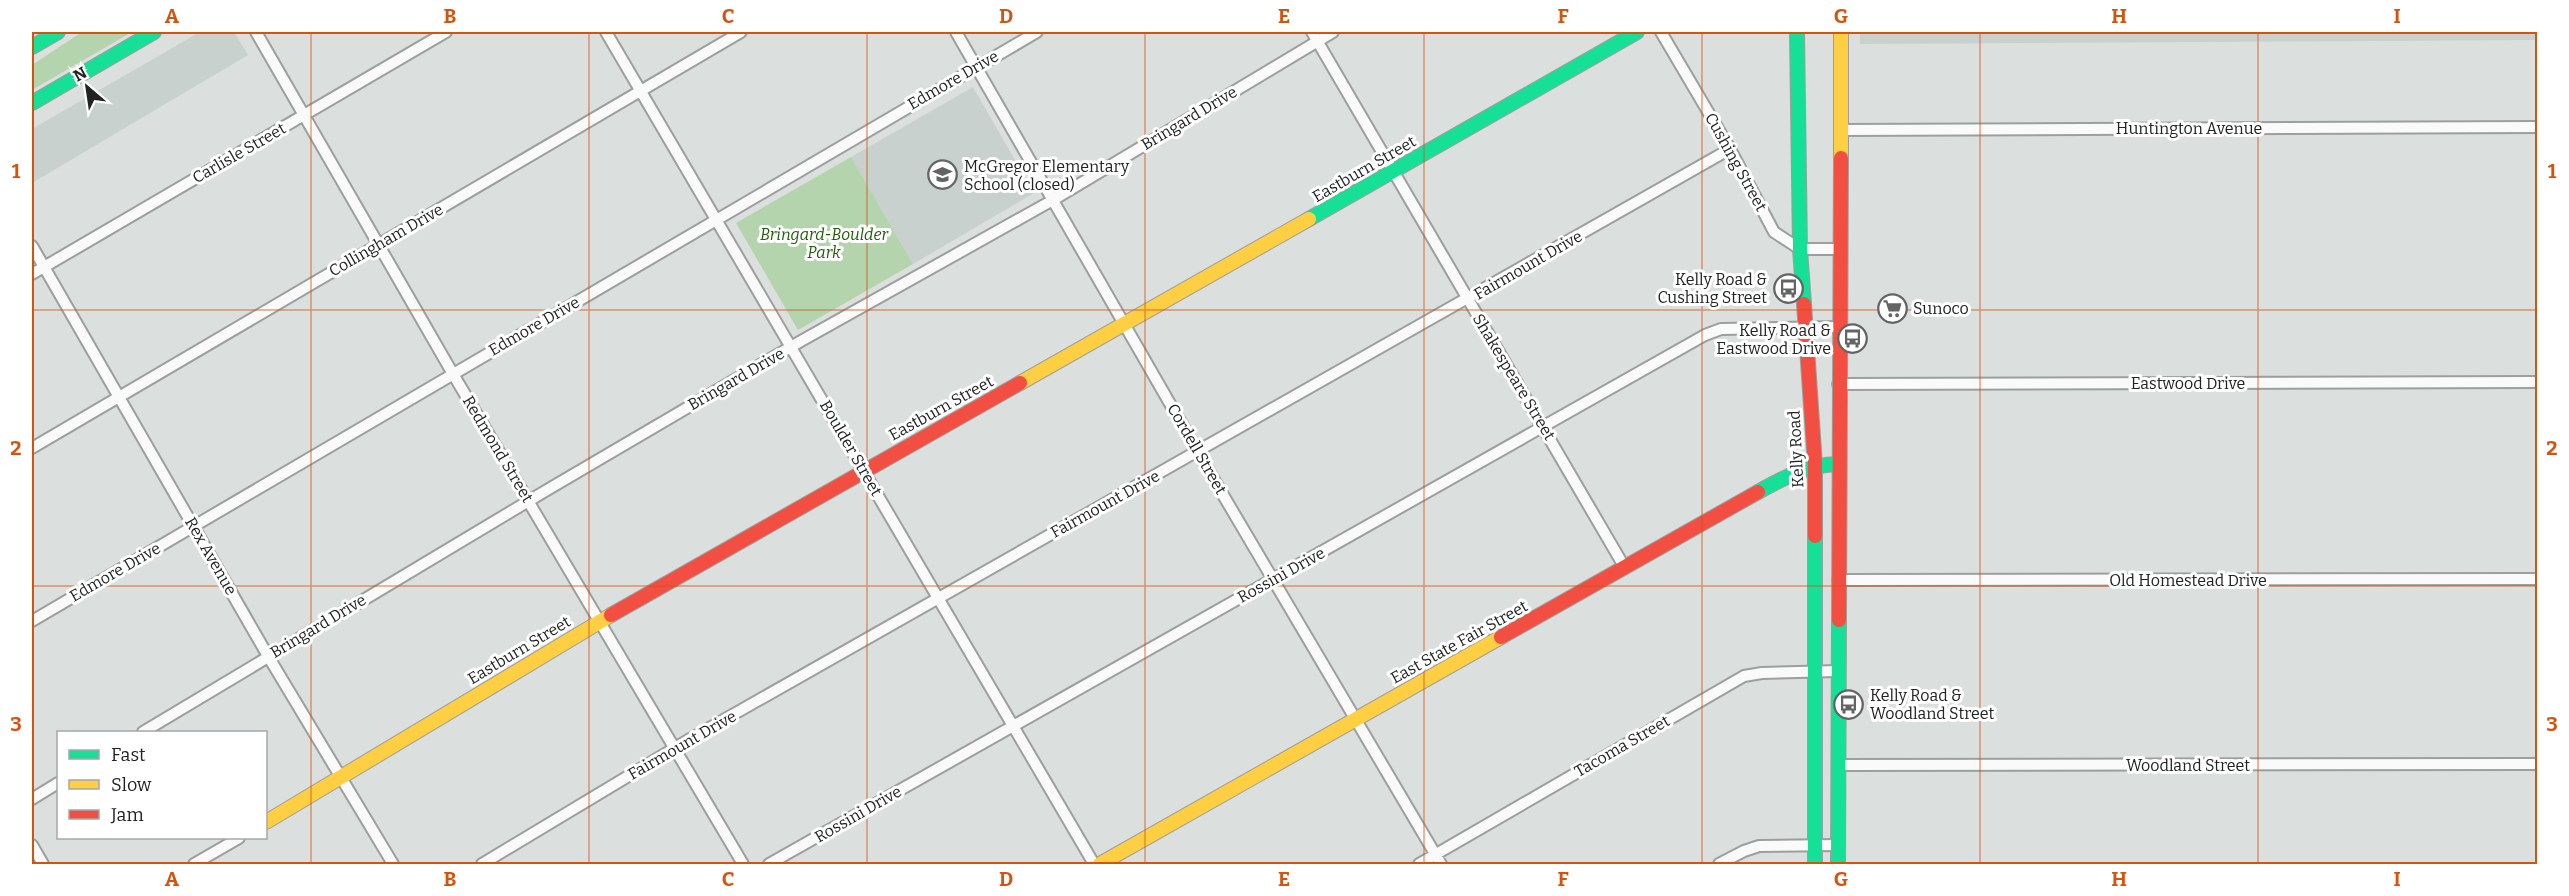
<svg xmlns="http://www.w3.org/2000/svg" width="2569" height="896" font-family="Bitter,serif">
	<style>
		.built { fill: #c8d1ce }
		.green { fill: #b4d4ad }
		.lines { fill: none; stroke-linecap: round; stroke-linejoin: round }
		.street-casing { stroke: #9c9f9d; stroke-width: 14 }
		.fast-casing { stroke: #9c9f9d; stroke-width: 16 }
		.slow-casing { stroke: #9c9f9d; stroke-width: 16 }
		.jam-casing { stroke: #9c9f9d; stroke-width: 16 }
		.street { stroke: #fafafa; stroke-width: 10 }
		.fast { stroke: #16e098; stroke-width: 14 }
		.slow { stroke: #ffcf43; stroke-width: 14 }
		.jam { stroke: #f24e42; stroke-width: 14 }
		.grid { fill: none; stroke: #d4540e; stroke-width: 1.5; stroke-opacity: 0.55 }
		.labels { text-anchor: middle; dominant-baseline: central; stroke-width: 6; stroke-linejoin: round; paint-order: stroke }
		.street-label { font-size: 16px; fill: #212323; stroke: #fff }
		.poi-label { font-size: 16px; fill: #212323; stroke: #fff; text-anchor: start }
		.park-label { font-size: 16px; font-style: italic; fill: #215d09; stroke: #fff }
		.neatline { fill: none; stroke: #d4540e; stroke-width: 2 }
		.grid-label { font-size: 20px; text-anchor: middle; font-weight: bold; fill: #d4540e }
	</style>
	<rect width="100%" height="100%" fill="#dbdfdd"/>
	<path class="built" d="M 200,32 L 234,32 L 248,55 L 32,183 L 32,129 Z
		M 1860,32 L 2537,32 L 2538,40 L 1860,44 Z
		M 973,87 L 1034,193 L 913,264 L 851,157 Z"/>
	<path class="green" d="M 82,32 L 132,32 L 32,90 L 32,65 Z
		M 851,157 L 913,264 L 798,330 L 736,223 Z"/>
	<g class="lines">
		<defs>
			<path id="street" d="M 256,32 L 453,374 L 743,864
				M 606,32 L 1094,864
				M 956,32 L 1203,461 L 1441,864
				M 1312,32 L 1625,568
				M 1661,32 L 1730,149 L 1774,232 L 1800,249 L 1838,249
				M 1840,130 L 2538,127
				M 32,246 L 268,656 L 393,864
				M 32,274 L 446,32
				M 1838,384 L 2538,382
				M 32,448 L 741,32
				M 1838,580 L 2538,579
				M 32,621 L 1037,32
				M 143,732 L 547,490 L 801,341 L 1053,200 L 1333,32
				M 1838,765 L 2538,764
				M 32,799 L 58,783
				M 32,845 L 43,864
				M 194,864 L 239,838
				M 482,864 L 690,739 L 1730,149
				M 769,864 L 1705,335 L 1721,329 L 1839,327
				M 1419,864 L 1744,676 L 1762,673 L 1838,671
				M 1719,864 L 1744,851 L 1759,846 L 1838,845"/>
			<path id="fast" d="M 1797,32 L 1800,249 L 1804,304
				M 32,47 L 58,32
				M 32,103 L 154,32
				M 1309,219 L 1637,32
				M 1758,492 C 1785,477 1807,465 1838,464
				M 1815,536 L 1815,864
				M 1838,864 L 1839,620"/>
			<path id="slow" d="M 1841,158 L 1841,32
				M 1020,383 L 1309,219
				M 266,822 L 611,615
				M 1100,864 L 1501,637"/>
			<path id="jam" d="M 1804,304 L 1815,465 L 1815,536
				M 611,615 L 1020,383
				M 1839,620 L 1841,158
				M 1501,637 L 1758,492"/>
		</defs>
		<use href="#street" class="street-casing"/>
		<use href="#fast" class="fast-casing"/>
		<use href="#slow" class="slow-casing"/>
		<use href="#jam" class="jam-casing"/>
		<use href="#street" class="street"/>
		<use href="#fast" class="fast"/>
		<use href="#slow" class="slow"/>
		<use href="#jam" class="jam"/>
	</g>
	<path class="grid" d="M 311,32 L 311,864M 589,32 L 589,864M 867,32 L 867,864M 1145,32 L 1145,864M 1424,32 L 1424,864M 1702,32 L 1702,864M 1980,32 L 1980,864M 2258,32 L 2258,864M 32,310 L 2538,310M 32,586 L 2538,586"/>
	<defs>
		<symbol id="school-ring" viewBox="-11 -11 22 22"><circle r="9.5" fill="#fff" stroke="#626564" stroke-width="1.5"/><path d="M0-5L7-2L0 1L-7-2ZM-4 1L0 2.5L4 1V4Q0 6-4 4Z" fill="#626564"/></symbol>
		<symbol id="bus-ring" viewBox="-11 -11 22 22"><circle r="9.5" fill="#fff" stroke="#626564" stroke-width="1.5"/><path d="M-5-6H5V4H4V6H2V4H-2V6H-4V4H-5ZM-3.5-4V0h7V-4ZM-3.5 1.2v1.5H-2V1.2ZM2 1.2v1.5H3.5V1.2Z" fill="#626564"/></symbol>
		<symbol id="supermarket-ring" viewBox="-11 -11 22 22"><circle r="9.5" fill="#fff" stroke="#626564" stroke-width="1.5"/><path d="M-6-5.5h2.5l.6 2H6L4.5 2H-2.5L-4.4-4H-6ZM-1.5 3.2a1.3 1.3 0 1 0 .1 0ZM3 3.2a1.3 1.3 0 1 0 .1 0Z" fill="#626564"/></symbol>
	</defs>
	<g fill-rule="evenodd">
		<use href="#school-ring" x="926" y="158" width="33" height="33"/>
		<use href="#bus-ring" x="1772" y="272" width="33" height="33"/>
		<use href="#supermarket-ring" x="1876" y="292" width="33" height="33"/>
		<use href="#bus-ring" x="1836" y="322" width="33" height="33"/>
		<use href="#bus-ring" x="1832" y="688" width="33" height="33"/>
	</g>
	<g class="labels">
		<g class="street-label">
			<text transform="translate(953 80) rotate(-30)">Edmore Drive</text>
			<text transform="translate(1189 118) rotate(-31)">Bringard Drive</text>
			<text x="2189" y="128">Huntington Avenue</text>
			<text transform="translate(239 153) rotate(-30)">Carlisle Street</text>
			<text transform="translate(1736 162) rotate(61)">Cushing Street</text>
			<text transform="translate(1364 169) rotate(-30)">Eastburn Street</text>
			<text transform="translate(386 240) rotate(-30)">Collingham Drive</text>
			<text transform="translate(1528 265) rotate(-30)">Fairmount Drive</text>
			<text transform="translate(534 326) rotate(-30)">Edmore Drive</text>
			<text transform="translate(1514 377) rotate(59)">Shakespeare Street</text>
			<text transform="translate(736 379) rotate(-30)">Bringard Drive</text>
			<text x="2188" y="383">Eastwood Drive</text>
			<text transform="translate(941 408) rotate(-29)">Eastburn Street</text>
			<text transform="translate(851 448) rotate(60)">Boulder Street</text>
			<text transform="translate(498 449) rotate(59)">Redmond Street</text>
			<text transform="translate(1197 449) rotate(60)">Cordell Street</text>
			<text transform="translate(1796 449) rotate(-93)">Kelly Road</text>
			<text transform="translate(1105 504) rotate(-29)">Fairmount Drive</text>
			<text transform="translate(211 556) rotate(60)">Rex Avenue</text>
			<text transform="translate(115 572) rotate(-30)">Edmore Drive</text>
			<text transform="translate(1281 575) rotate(-29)">Rossini Drive</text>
			<text x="2188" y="580">Old Homestead Drive</text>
			<text transform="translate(318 626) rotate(-31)">Bringard Drive</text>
			<text transform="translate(1459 642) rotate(-29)">East State Fair Street</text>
			<text transform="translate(519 650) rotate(-31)">Eastburn Street</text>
			<text transform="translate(682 745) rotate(-30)">Fairmount Drive</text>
			<text transform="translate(1622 746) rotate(-30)">Tacoma Street</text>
			<text x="2188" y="765">Woodland Street</text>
			<text transform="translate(858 814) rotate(-30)">Rossini Drive</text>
		</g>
		<g class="poi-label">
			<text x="964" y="166">McGregor Elementary<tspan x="964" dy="18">School (closed)</tspan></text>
			<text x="1767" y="279" text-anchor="end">Kelly Road &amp;<tspan x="1767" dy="18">Cushing Street</tspan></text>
			<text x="1913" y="308">Sunoco</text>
			<text x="1831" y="330" text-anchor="end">Kelly Road &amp;<tspan x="1831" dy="18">Eastwood Drive</tspan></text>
			<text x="1870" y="695">Kelly Road &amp;<tspan x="1870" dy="18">Woodland Street</tspan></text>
		</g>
		<g class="park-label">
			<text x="824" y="234">Bringard-Boulder<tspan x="824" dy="18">Park</tspan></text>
		</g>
	</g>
	<rect width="2569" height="896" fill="none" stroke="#ffffff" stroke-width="66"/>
	<rect x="57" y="731" width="210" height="108" fill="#ffffff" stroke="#a6a7a7" stroke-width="1.5"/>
	<rect x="69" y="750" width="30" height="9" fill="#16e098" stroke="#a6a7a7" stroke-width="1.5"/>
	<text x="111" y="761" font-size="18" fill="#212323">Fast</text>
	<rect x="69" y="780" width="30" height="9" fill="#ffcf43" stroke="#a6a7a7" stroke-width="1.5"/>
	<text x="111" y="791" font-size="18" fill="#212323">Slow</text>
	<rect x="69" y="810" width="30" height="9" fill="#f24e42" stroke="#a6a7a7" stroke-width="1.5"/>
	<text x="111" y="821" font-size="18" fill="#212323">Jam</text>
	<g transform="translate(87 87) rotate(331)" stroke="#ffffff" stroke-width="4.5" paint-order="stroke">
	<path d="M0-4.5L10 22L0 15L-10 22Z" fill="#212323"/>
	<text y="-9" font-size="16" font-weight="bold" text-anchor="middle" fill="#212323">N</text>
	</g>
	<rect x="33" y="33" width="2503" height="830" class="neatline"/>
	<g class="grid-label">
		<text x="172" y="23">A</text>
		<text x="450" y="23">B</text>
		<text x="728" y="23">C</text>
		<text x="1006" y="23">D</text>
		<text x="1284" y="23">E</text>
		<text x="1563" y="23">F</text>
		<text x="1841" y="23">G</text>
		<text x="2119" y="23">H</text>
		<text x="2397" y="23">I</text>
		<text x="16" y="178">1</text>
		<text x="2552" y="178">1</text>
		<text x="16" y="455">2</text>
		<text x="2552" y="455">2</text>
		<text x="16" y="731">3</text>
		<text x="2552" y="731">3</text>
		<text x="172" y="886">A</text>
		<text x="450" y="886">B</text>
		<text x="728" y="886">C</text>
		<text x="1006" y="886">D</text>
		<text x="1284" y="886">E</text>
		<text x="1563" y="886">F</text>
		<text x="1841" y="886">G</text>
		<text x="2119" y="886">H</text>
		<text x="2397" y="886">I</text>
	</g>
</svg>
